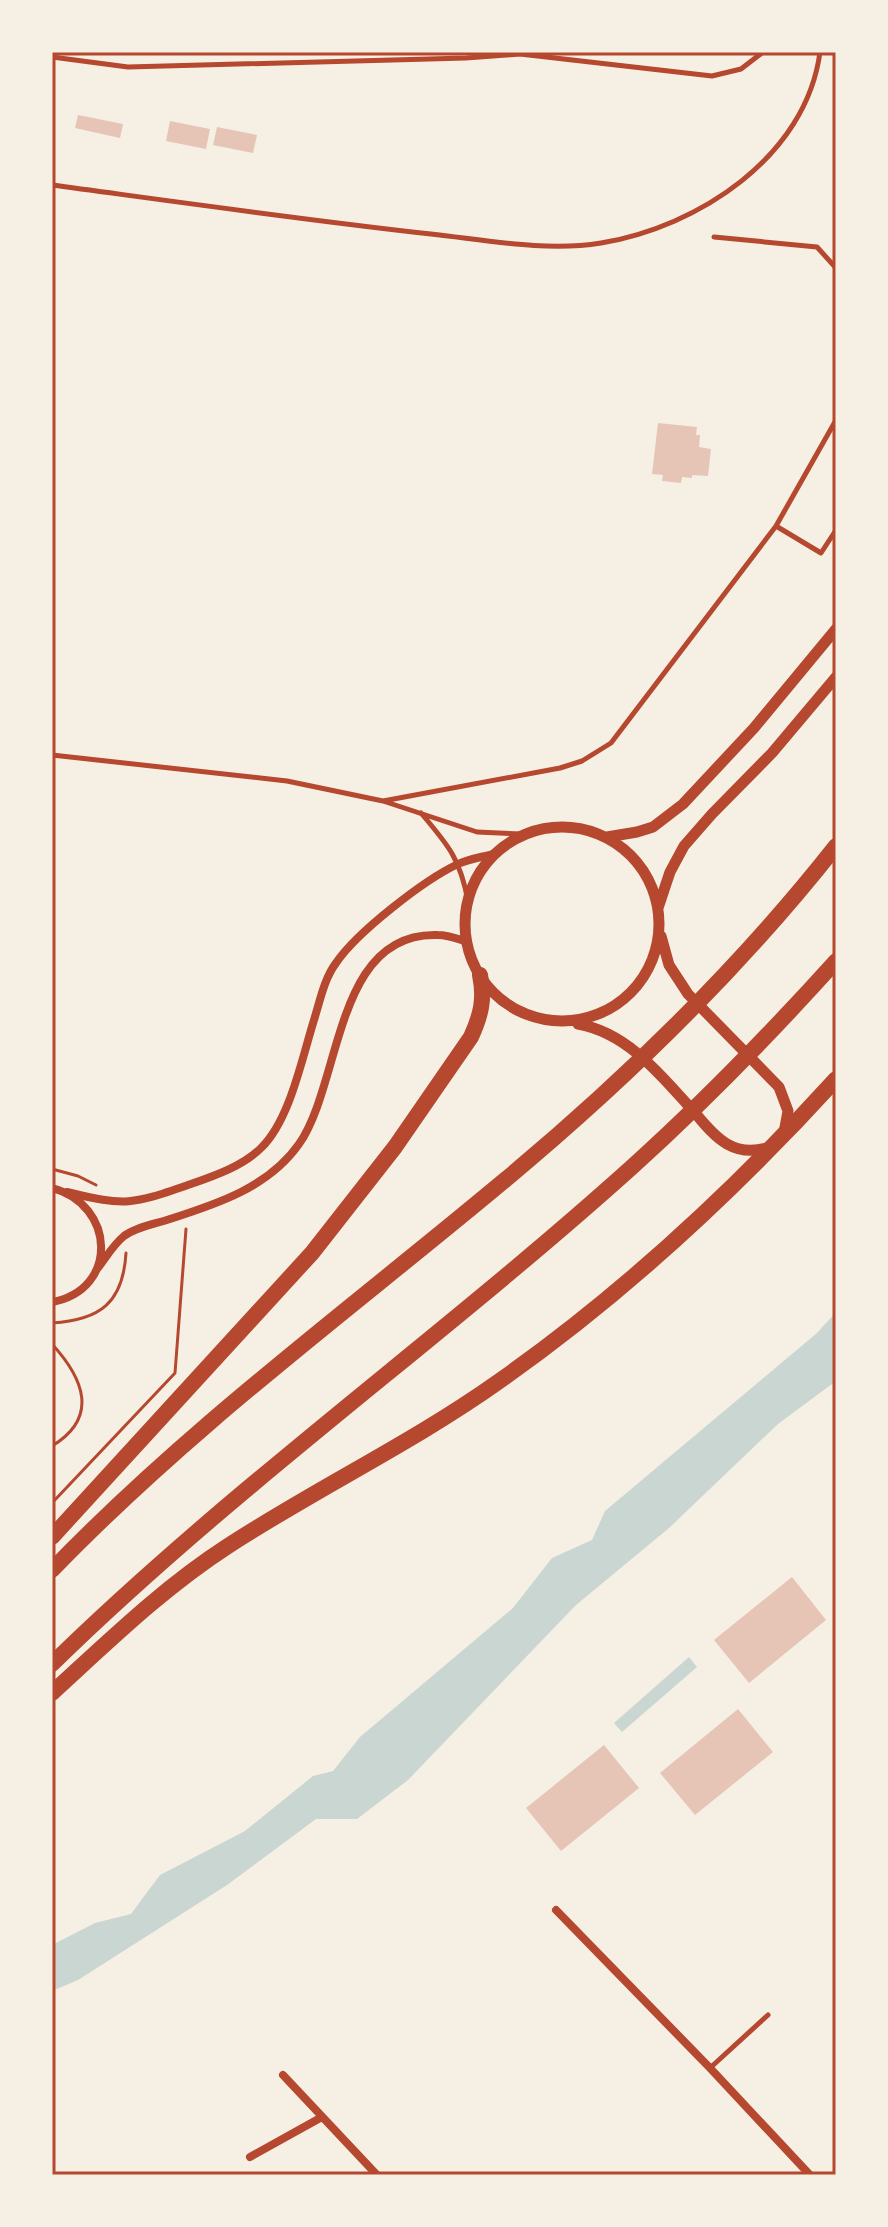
<svg xmlns="http://www.w3.org/2000/svg" width="888" height="2227" font-family="Lato,sans-serif">
	<style>
		.water { fill: #c9d6d2 }
		.building { fill: #e6c5b7 }
		.lines { fill: none; stroke-linecap: round; stroke-linejoin: round }
		.path { stroke: #b5482f; stroke-width: 3 }
		.service { stroke: #b5482f; stroke-width: 5 }
		.minor { stroke: #b5482f; stroke-width: 8 }
		.tertiary { stroke: #b5482f; stroke-width: 11 }
		.motorway { stroke: #b5482f; stroke-width: 16 }
		.neatline { fill: none; stroke: #b5482f; stroke-width: 3 }
	</style>
	<rect width="100%" height="100%" fill="#f6efe4"/>
	<path class="water" d="M 836,1312 L 836,1381 L 778,1424 L 669,1528 L 576,1605 L 408,1780 L 357,1819 L 316,1819 L 227,1885 L 78,1980 L 52,1991 L 52,1945 L 95,1923 L 131,1914 L 160,1875 L 245,1831 L 313,1776 L 333,1771 L 360,1737 L 513,1608 L 552,1558 L 592,1540 L 605,1511 L 817,1333 Z
		M 689,1657 L 697,1667 L 622,1732 L 614,1723 Z"/>
	<path class="building" d="M 78,115 L 123,124 L 120,138 L 75,128 Z
		M 170,121 L 210,129 L 206,149 L 166,141 Z
		M 217,127 L 257,135 L 253,153 L 213,145 Z
		M 658,423 L 697,427 L 696,435 L 700,435 L 699,447 L 711,449 L 708,476 L 692,475 L 692,478 L 682,477 L 681,483 L 662,481 L 663,475 L 652,474 Z
		M 792,1577 L 826,1620 L 749,1683 L 714,1640 Z
		M 738,1709 L 773,1752 L 695,1815 L 660,1773 Z
		M 604,1745 L 639,1788 L 561,1851 L 526,1808 Z"/>
	<g class="lines">
		<path class="path" d="M 52,1169 L 78,1176 L 96,1185
			M 52,1323 C 100,1320 123,1303 126,1253
			M 52,1344 C 83,1378 100,1417 52,1446
			M 52,1503 L 175,1373 L 186,1229"/>
		<path class="service" d="M 52,57 L 128,67 L 466,58 L 520,54 L 712,76 L 741,69 L 763,52
			M 52,185 C 178,202 305,220 431,234 C 486,240 546,252 601,243 C 698,227 806,157 820,52
			M 714,237 L 817,247 L 836,268
			M 776,526 L 821,553 L 836,530
			M 52,755 L 287,781 L 383,801 L 477,832 L 521,834
			M 383,801 L 560,768 L 582,761 L 611,743 L 776,526 L 836,420
			M 421,813 C 448,845 460,858 468,901
			M 710,2068 L 768,2015"/>
		<path class="minor" d="M 52,1188 C 116,1205 119,1290 52,1302
			M 67,1192 C 127,1207 133,1204 191,1184 C 214,1176 243,1166 261,1148 C 290,1120 302,1058 314,1020 C 320,1001 324,979 336,963 C 357,932 424,880 458,864 C 469,859 482,857 493,854
			M 97,1269 C 105,1259 113,1245 124,1236 C 136,1227 155,1224 170,1219 C 217,1204 269,1187 299,1144 C 342,1083 334,931 438,935 C 448,935 458,939 468,942
			M 556,1910 L 710,2068 L 810,2175
			M 283,2075 L 377,2175
			M 250,2157 L 322,2117"/>
		<path class="tertiary" d="M465 924a97 97 0 1 1 194 0a97 97 0 1 1-194 0Z
			M 607,837 L 637,832 L 653,827 L 683,804 L 754,728 L 836,629
			M 658,908 L 670,872 L 684,846 L 712,814 L 772,753 L 836,677
			M 661,936 L 669,965 L 688,994 L 779,1087 L 788,1111 L 784,1133
			M 578,1024 C 629,1033 663,1078 696,1114 C 705,1125 715,1137 727,1144 C 741,1152 755,1152 770,1147"/>
		<path class="motorway" d="M 52,1537 L 312,1253 L 395,1147 L 471,1037 C 481,1015 485,999 480,975
			M 52,1570 C 191,1426 352,1308 505,1180 C 625,1080 739,969 836,846
			M 52,1664 C 234,1486 442,1338 632,1167 C 704,1102 771,1033 836,961
			M 52,1693 C 109,1641 163,1588 228,1546 C 317,1488 412,1443 498,1382 C 622,1295 734,1191 836,1079"/>
	</g>
	<rect width="888" height="2227" fill="none" stroke="#f6efe4" stroke-width="108"/>
	<rect x="54" y="54" width="780" height="2119" class="neatline"/>
</svg>
